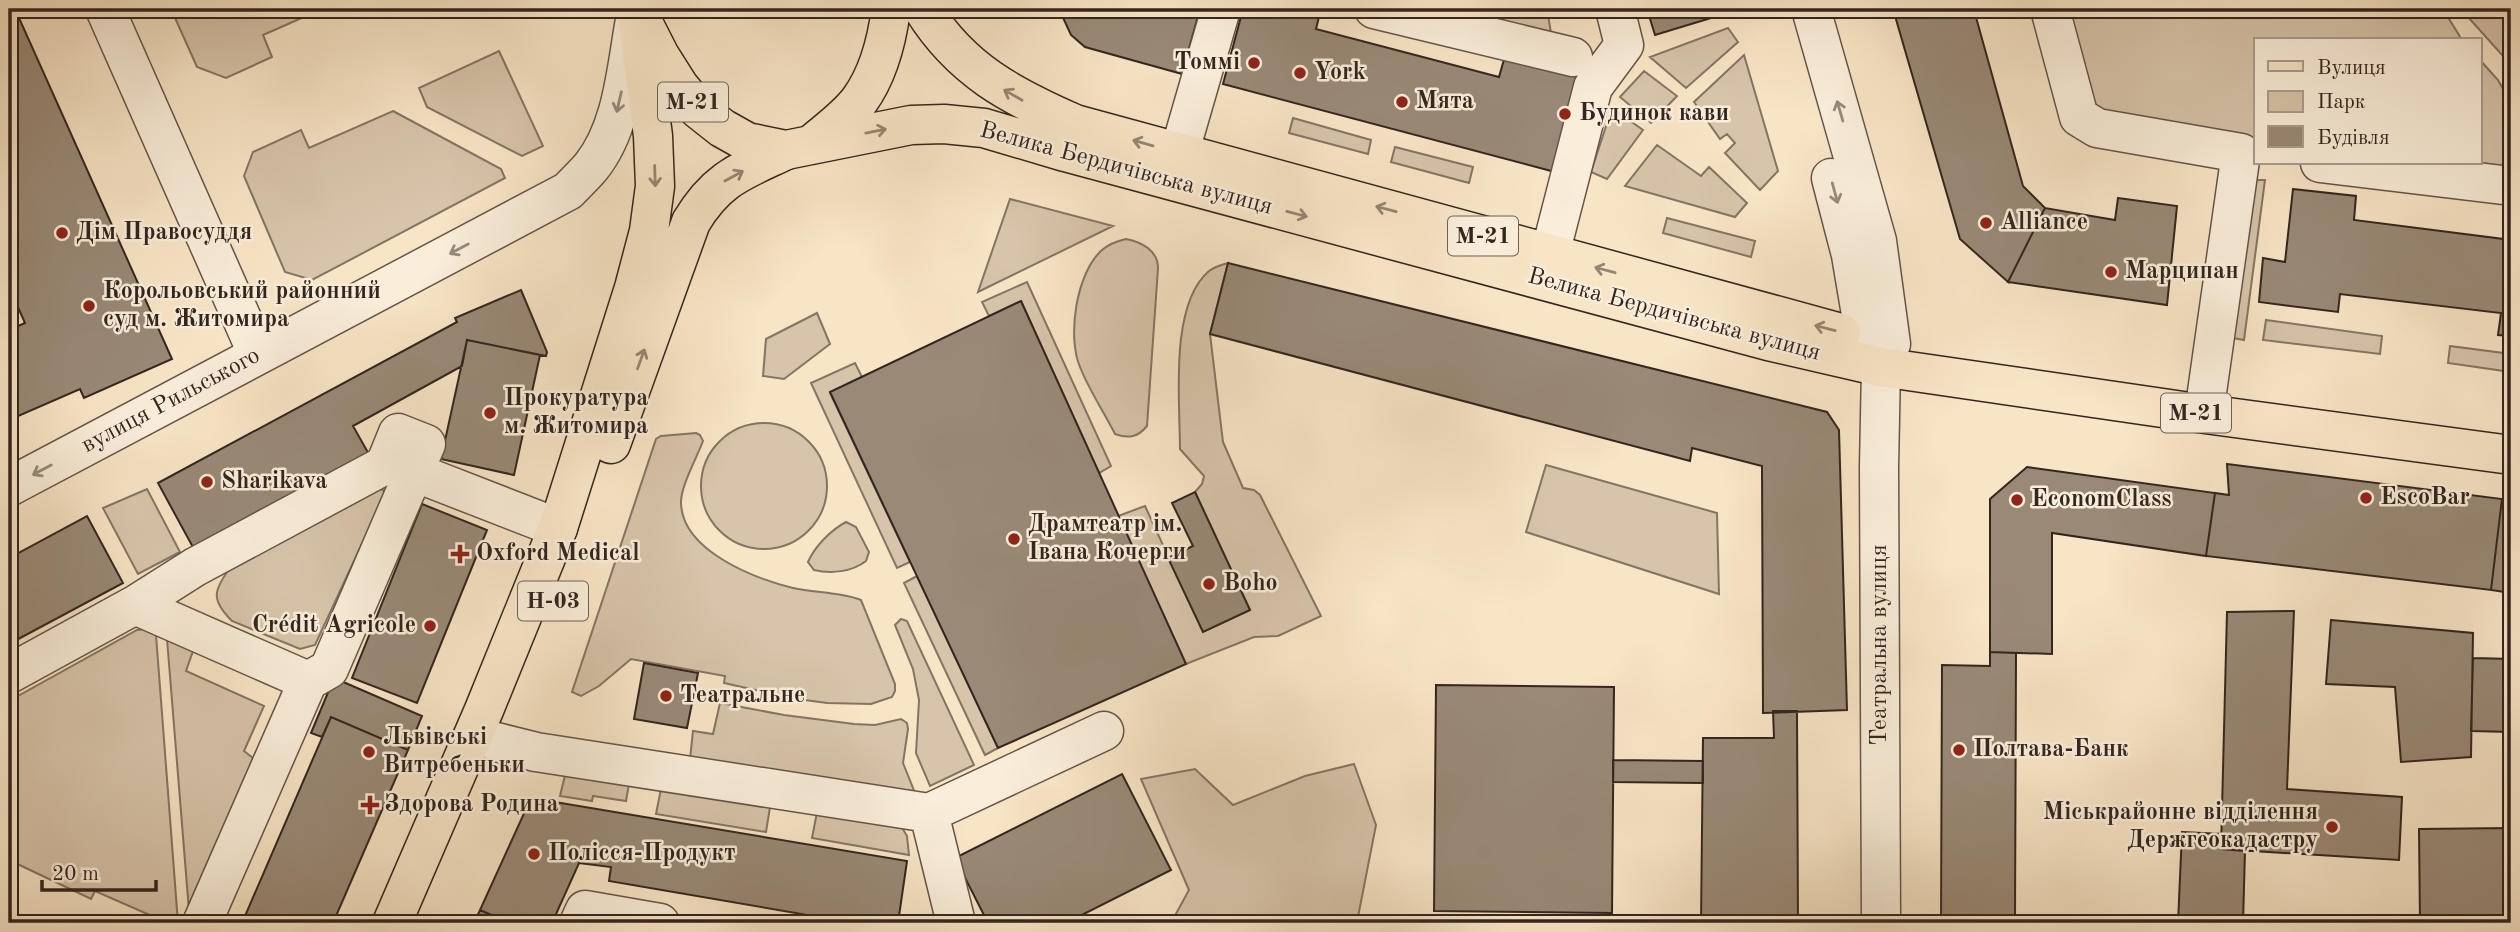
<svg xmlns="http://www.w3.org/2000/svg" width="2520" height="932" font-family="'Old Standard TT',serif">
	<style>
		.green { fill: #d7c4aa; stroke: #857464; stroke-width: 2 }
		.building { fill: #998976; stroke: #33251f; stroke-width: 2 }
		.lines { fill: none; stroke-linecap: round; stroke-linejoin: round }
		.minor-casing { stroke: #645549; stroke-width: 41 }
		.major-casing { stroke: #33251f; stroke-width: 41 }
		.highway-casing { stroke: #33251f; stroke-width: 41 }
		.minor { stroke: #faeeda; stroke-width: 38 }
		.major { stroke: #f8e5c6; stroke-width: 38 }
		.highway { stroke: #f8e5c6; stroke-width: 38 }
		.oneway { stroke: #968572 }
		.oneway2 { stroke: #968a7c }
		.poi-dot { fill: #8f2418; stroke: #faeeda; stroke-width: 2.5 }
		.labels { text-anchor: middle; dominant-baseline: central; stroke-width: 5; stroke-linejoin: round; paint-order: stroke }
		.shield { fill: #faeeda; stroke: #6f6157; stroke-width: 2 }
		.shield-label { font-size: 23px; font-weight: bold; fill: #33251f }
		.poi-label { font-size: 24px; font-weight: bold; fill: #33251f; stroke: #faeeda; text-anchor: start }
		.street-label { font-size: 24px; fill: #33251f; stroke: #faeeda }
	</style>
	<rect width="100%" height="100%" fill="#f8e5c6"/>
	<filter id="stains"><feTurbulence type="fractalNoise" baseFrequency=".00286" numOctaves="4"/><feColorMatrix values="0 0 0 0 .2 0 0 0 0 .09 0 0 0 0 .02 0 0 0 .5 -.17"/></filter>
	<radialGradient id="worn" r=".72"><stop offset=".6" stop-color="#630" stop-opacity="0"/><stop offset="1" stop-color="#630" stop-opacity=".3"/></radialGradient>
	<path class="green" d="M 171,9 L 322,9 L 263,35 L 272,57 L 226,78 L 197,67 Z
		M 1419,9 L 1547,9 L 1552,39 Z
		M 2062,9 L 2443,9 L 2462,40 L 2256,40 L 2256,146 L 2098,122 Z
		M 2463,9 L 2511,9 L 2511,65 L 2467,16 Z
		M 1728,28 L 1738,42 L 1686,88 L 1650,57 Z
		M 499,51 L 543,146 L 522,156 L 427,107 L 419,88 Z
		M 1744,55 L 1778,171 L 1760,190 L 1725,153 L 1735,143 L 1727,134 L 1720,139 L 1694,102 Z
		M 2480,60 L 2498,80 L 2511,103 L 2511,179 L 2370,163 L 2480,163 Z
		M 1644,71 L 1677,96 L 1651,123 L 1620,97 Z
		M 1612,108 L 1643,130 L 1607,179 L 1591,172 Z
		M 393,111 L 501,169 L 505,178 L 312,280 L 285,272 L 244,176 L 253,152 L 301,130 L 309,148 Z
		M 1293,118 L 1371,140 L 1368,154 L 1289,133 Z
		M 1657,145 L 1701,176 L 1709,167 L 1747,203 L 1735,217 L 1625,186 Z
		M 1395,147 L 1473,167 L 1469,183 L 1391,162 Z
		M 2255,180 L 2265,180 L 2244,340 L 2222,336 Z
		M 1010,199 L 1113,226 L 978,292 Z
		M 1667,218 L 1755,241 L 1751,257 L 1663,233 Z
		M 1126,239 C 1141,242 1158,250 1158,268 L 1147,426 C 1138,437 1129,439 1115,434 C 1104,412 1089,390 1080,367 C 1067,337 1076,273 1102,250 C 1109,244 1117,241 1126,239 Z
		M 1228,263 L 1210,334 L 1223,442 L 1243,488 L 1254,490 L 1260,495 L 1321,616 L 1278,636 L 1254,637 L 1186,664 L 1118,516 L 1145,506 L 1203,632 L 1250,610 L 1195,492 L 1202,484 L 1204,476 L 1180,449 C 1180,402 1169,305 1209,271 C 1214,267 1222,265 1228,263 Z
		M 1027,282 L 1111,466 L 1099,473 L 1021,301 L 989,316 L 982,302 Z
		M 817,313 L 830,344 L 784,379 L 763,376 L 766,339 Z
		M 2266,320 L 2382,336 L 2380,354 L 2263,340 Z
		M 2450,346 L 2511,354 L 2511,372 L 2448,363 Z
		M 855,363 L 862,377 L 830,393 L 910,562 L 897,568 L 811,383 Z
		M701 486a63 63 0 1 1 126 0a63 63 0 1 1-126 0Z
		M 696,433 L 700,435 L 703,441 C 697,457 681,486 681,502 C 681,550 753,578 793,588 C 815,593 840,592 861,600 L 895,684 L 895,691 L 892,697 L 871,704 L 827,703 L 790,698 L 724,683 L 725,676 L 631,659 L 599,686 L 581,696 L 572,692 L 656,439 L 661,436 Z
		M 1546,465 L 1717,513 L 1719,594 L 1526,532 Z
		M 378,488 L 383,490 L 385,494 L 315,645 L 300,649 L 232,621 C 211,600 213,591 230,568 Z
		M 147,489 L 180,552 L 138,574 L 103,508 Z
		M 846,522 L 856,527 L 869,552 L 866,561 C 852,572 831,574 814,570 L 808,562 C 815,546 831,530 846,522 Z
		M 917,576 L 998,748 L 985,755 L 904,583 Z
		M 901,619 L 907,621 L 974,765 L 930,786 L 916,753 L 919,700 L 913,669 L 895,625 Z
		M 145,629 L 156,635 L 178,923 L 168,923 L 95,891 L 91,899 L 9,860 L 9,701 L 137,630 Z
		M 167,639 L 193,651 L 186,671 L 264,706 L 244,751 L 253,758 L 190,923 Z
		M 720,703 L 784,715 L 854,724 L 875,725 L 901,719 L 907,723 L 908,729 L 903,763 L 915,793 L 690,759 L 693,731 L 713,734 Z
		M 1354,764 L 1376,825 L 1357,922 L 1385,923 L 1171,923 L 1189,890 L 1141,779 L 1195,769 L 1233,805 L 1305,776 Z
		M 567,767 L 630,778 L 626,801 L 593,796 L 592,801 L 560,796 Z
		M 662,784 L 771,801 L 766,832 L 656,814 Z
		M 818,807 L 901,826 L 907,836 L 909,855 L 812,838 Z"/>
	<path class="building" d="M 9,9 L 15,9 L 172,359 L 84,398 L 80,389 L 9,420 L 9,330 L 25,323 L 9,287 Z
		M 1059,9 L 1200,9 L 1182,74 L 1085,47 L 1071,35 Z
		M 1243,9 L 1306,9 L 1320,13 L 1316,29 L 1499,77 L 1505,56 L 1580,76 L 1555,172 L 1223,84 Z
		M 1647,9 L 1722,9 L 1724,14 L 1655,35 Z
		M 1893,9 L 1979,9 L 1974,10 L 2023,186 L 2045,208 L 2008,282 L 1960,239 Z
		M 2293,189 L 2356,196 L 2354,220 L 2511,240 L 2511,336 L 2498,335 L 2501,313 L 2340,294 L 2338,312 L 2259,302 L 2263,258 L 2285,262 Z
		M 2118,198 L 2177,206 L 2167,305 L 2008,282 L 2045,208 L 2115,220 Z
		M 1228,263 L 1827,412 L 1839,430 L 1847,710 L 1763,713 L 1762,466 L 1692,448 L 1690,461 L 1210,334 Z
		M 521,290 L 547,352 L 546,356 L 467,340 L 462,366 L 353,426 L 370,456 L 195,551 L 158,483 L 457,322 L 455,318 Z
		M 1021,301 L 1186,664 L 998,748 L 830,392 Z
		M 467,340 L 540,355 L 514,475 L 441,459 Z
		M 2227,464 L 2502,499 L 2491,590 L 2206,556 L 2215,493 L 2229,495 Z
		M 2027,467 L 2215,493 L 2206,556 L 2052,533 L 2052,654 L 1990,652 L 1990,499 Z
		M 1195,492 L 1250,610 L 1203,632 L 1168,558 L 1193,546 L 1172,503 Z
		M 2502,499 L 2511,500 L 2511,593 L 2491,590 Z
		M 422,504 L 487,530 L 417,703 L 352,678 Z
		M 87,516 L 123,583 L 9,644 L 9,558 Z
		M 2294,611 L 2287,789 L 2402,797 L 2399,860 L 2221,849 L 2227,612 Z
		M 2331,620 L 2473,633 L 2471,757 L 2401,762 L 2395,687 L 2326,684 Z
		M 1990,652 L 2016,653 L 2015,923 L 1941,923 L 1942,665 L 1990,666 Z
		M 2473,658 L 2511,659 L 2511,732 L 2471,731 Z
		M 644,663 L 698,673 L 687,728 L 634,719 Z
		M 334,678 L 422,716 L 408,750 L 331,717 L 322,737 L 311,733 Z
		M 1436,685 L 1614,687 L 1612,913 L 1434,911 Z
		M 1773,711 L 1797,711 L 1798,923 L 1701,923 L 1703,738 L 1774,738 Z
		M 331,717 L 408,750 L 333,923 L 242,923 Z
		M 1613,760 L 1703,761 L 1703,783 L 1613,782 Z
		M 1122,774 L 1171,870 L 1066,923 L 988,923 L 955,858 Z
		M 531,798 L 907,861 L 898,923 L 854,923 L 609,881 L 611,867 L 579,863 L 552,923 L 510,923 L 480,910 Z
		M 2511,828 L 2511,923 L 2420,923 L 2419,829 Z
		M 2182,832 L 2222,834 L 2221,849 L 2245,851 L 2243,923 L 2178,923 Z
		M 480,910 L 510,923 L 474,923 Z"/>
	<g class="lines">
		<defs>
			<path id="minor" d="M 105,9 L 258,355
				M 1374,9 L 1573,57
				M 1811,9 L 1877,241 L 1891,344 L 1881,367 L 1879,467 L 1881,923
				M 2050,9 L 2079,117 L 2097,128 L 2241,153 L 2207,392
				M 1179,154 L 1221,9
				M 2320,163 L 2511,186
				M 1831,178 L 1851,255 L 1865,338
				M 1550,254 L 1593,87 L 1624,45 L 1615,9
				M 390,466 L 414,472 L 558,528
				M 9,487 L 568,191 C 576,183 584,175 591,167 C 623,127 626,69 635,20
				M 135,605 L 308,681
				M 9,674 L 135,605 L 195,567 L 385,465 L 398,433 L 426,444 L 329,669 L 308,681 L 202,923
				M 496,742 L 536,752 L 929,813 L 1104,731
				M 929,813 L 956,923
				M 579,923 L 585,910 L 660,923"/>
			<path id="major" d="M 611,444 L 691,222 C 717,178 742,171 786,150
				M 392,923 L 484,710 L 558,528 L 634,288 L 649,231 L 655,186 L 653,136 L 637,15"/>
			<path id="highway" d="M 636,9 L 660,56 L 679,86 L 698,109 L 722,128 L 747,142 L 786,150 L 911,125 L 944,124 L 984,128 L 1065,152 L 1768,341 L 1881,367 L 2183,411 L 2511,455
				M 923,9 C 961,70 1011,96 1075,124 L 1841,333
				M 811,145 C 827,131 846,118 859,101 C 878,75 887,40 891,9"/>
		</defs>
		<use href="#minor" class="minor-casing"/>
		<use href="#major" class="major-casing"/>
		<use href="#highway" class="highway-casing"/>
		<use href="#minor" class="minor"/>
		<use href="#major" class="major"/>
		<use href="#highway" class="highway"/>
	</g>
	<defs><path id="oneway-shaft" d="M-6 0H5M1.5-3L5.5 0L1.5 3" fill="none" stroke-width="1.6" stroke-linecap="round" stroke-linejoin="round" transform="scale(1.75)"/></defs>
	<g class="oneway">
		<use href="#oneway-shaft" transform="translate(1013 95) rotate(-150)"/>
		<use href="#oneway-shaft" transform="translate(876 131) rotate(-11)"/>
		<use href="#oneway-shaft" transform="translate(1143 143) rotate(-164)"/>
		<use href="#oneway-shaft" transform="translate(655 176) rotate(88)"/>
		<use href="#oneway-shaft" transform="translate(734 176) rotate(-29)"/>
		<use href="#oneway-shaft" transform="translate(1386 209) rotate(-165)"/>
		<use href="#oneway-shaft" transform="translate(1297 214) rotate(15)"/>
		<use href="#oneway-shaft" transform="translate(1605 270) rotate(-165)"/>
		<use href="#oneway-shaft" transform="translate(1825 328) rotate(-165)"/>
		<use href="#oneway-shaft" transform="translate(641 359) rotate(-70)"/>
	</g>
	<g class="oneway2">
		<use href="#oneway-shaft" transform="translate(619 102) rotate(103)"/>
		<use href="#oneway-shaft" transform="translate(1840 111) rotate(-106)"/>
		<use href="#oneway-shaft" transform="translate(1835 193) rotate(75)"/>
		<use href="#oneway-shaft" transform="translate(459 249) rotate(152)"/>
		<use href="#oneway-shaft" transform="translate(42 470) rotate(152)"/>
	</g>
	<g class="poi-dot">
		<circle cx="1254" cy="63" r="7"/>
		<circle cx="1300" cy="73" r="7"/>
		<circle cx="1402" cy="102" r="7"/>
		<circle cx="1565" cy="114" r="7"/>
		<circle cx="1986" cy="223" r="7"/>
		<circle cx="62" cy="233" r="7"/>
		<circle cx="2111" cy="272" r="7"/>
		<circle cx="89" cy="306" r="7"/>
		<circle cx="490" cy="413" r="7"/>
		<circle cx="207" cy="482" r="7"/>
		<circle cx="2366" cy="498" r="7"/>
		<circle cx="2017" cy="500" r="7"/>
		<circle cx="1014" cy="539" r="7"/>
		<path d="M456.5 543.5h7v7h7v7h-7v7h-7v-7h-7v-7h7z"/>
		<circle cx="1209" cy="584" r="7"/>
		<circle cx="430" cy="626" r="7"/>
		<circle cx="666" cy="696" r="7"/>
		<circle cx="1959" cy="750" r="7"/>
		<circle cx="369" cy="752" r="7"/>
		<path d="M366.5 794.5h7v7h7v7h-7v7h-7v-7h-7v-7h7z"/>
		<circle cx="2332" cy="827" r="7"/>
		<circle cx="534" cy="854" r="7"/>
	</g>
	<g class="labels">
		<g class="shield">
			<rect x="658" y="82.5" width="70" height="39" rx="5"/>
			<rect x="1448" y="216.5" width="70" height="39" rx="5"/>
			<rect x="2161" y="393.5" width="70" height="39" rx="5"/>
			<rect x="518" y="581.5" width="70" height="39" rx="5"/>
		</g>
		<g class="shield-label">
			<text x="693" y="102">М-21</text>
			<text x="1483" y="236">М-21</text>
			<text x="2196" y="413">М-21</text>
			<text x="553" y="601">Н-03</text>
		</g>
		<g class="poi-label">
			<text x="1240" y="63" text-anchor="end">Томмі</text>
			<text x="1314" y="73">York</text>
			<text x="1416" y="102">Мята</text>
			<text x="1579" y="114">Будинок кави</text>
			<text x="2000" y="223">Alliance</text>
			<text x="76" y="233">Дім Правосуддя</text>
			<text x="2125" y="272">Марципан</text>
			<text x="103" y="292">Корольовський районний<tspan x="103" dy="28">суд м. Житомира</tspan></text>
			<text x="504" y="399">Прокуратура<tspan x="504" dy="28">м. Житомира</tspan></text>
			<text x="221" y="482">Sharikava</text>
			<text x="2380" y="498">EscoBar</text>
			<text x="2031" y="500">EconomClass</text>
			<text x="1028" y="525">Драмтеатр ім.<tspan x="1028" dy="28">Івана Кочерги</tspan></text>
			<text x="476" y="554">Oxford Medical</text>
			<text x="1223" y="584">Boho</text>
			<text x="416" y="626" text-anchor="end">Crédit Agricole</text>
			<text x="680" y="696">Театральне</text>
			<text x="383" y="738">Львівські<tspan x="383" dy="28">Витребеньки</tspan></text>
			<text x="1973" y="750">Полтава-Банк</text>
			<text x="384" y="805">Здорова Родина</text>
			<text x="2318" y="813" text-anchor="end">Міськрайонне відділення<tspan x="2318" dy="28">Держгеокадастру</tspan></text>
			<text x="548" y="854">Полісся-Продукт</text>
		</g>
		<g class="street-label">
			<text transform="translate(1126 169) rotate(15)">Велика Бердичівська вулиця</text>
			<text transform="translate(1674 315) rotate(15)">Велика Бердичівська вулиця</text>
			<text transform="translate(171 401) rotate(-28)">вулиця Рильського</text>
			<text transform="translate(1880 645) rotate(-90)">Театральна вулиця</text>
		</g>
	</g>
	<rect width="2520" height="932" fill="none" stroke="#f8e5c6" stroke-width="35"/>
	<rect x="10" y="10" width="2499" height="911" fill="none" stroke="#33251f" stroke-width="3.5"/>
	<rect x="18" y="18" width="2485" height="897" fill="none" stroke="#33251f" stroke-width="2"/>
	<rect x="2254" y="38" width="228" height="126" fill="#faeeda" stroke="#aa9e8f" stroke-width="2"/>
	<rect x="2268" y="61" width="35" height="10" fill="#f8e5c6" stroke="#aa9e8f" stroke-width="2"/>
	<text x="2317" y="74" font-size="21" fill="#33251f">Вулиця</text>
	<rect x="2268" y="91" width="35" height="21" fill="#d7c4aa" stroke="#aa9e8f" stroke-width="2"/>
	<text x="2317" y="108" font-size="21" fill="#33251f">Парк</text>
	<rect x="2268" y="126" width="35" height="21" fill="#998976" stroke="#aa9e8f" stroke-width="2"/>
	<text x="2317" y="144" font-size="21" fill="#33251f">Будівля</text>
	<path d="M42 880v10h114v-10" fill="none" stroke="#33251f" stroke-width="3.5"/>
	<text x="52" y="880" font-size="21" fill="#33251f" stroke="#faeeda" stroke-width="5" paint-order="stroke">20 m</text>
	<rect width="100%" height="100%" filter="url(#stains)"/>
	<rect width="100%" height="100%" fill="url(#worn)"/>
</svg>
